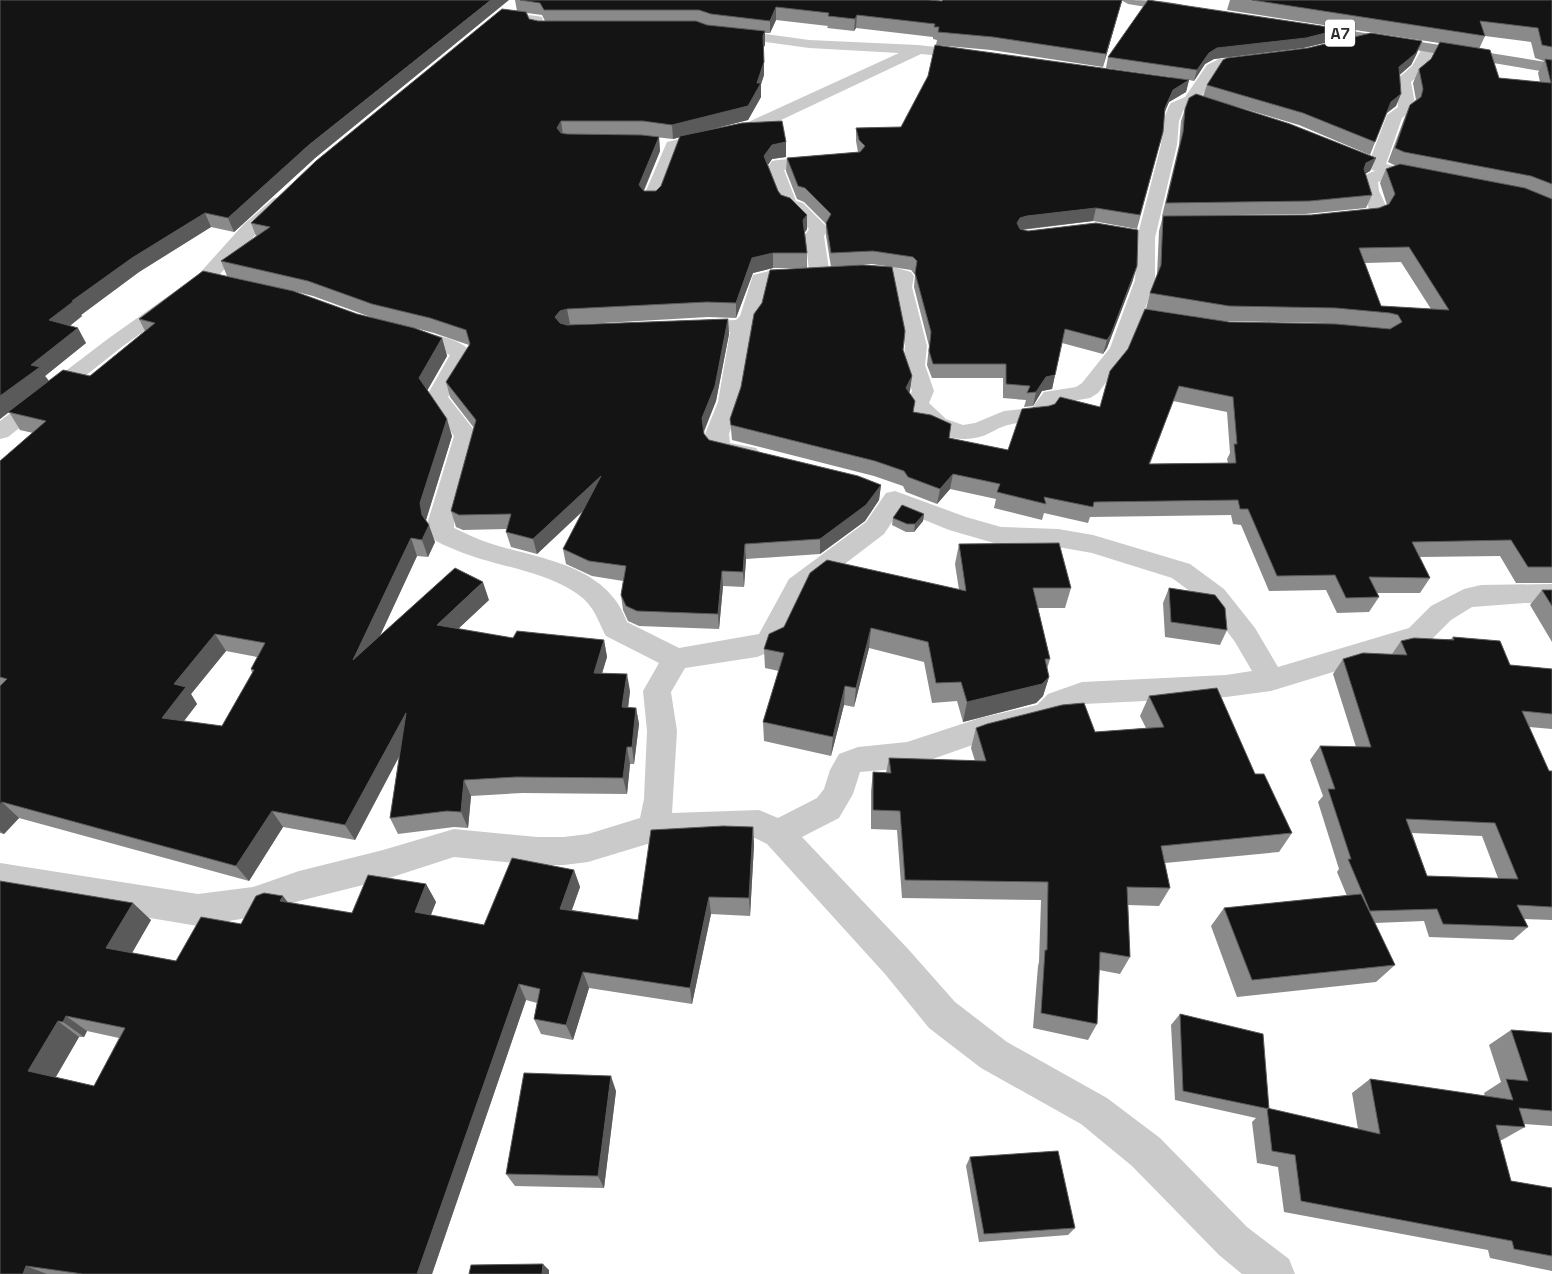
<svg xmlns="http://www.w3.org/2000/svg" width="1552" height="1274" font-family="'Space Grotesk',sans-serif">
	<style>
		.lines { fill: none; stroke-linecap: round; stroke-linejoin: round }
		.minor { fill: #cacaca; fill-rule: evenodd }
		.highway { fill: #949494; fill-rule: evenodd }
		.wall { fill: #8a8a8a; fill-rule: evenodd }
		.shaded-wall { fill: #5a5a5a }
		.building { fill: #141414; stroke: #5a5a5a; fill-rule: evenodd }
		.labels { text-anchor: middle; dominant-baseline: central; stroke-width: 5; stroke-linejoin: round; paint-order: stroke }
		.shield { fill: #fff; stroke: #6c6c6c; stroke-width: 1 }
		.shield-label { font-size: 16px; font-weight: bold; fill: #2d2d2d }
	</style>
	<rect width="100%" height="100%" fill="#fff"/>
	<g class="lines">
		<path class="minor" d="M 502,12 L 537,16 L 542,17 L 544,24 L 566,23 L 573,27 C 566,35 542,33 532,30 L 530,23 L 497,19 L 495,16 Z
			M 728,29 L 809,40 L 918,45 L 972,51 L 979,55 L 972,59 L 921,54 L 758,131 L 680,149 L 660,200 L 657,204 L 645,204 L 642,200 L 667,142 L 746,123 L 899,53 L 809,48 L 723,36 L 721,33 Z
			M 1429,44 L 1436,48 L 1423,72 L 1411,82 L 1415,103 L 1413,110 L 1402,118 L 1386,164 L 1428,175 L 1431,179 L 1428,183 L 1422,184 L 1393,177 L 1378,182 L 1379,191 L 1387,208 L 1382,217 L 1344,224 L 1337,222 L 1335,218 L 1337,214 L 1369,209 C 1363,190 1350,179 1375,171 L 1332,154 L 1329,150 L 1332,146 L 1344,146 L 1371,157 L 1387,115 L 1398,107 L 1395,81 L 1412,66 L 1424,45 Z
			M 1258,54 L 1266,59 L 1263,62 L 1223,68 L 1218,71 L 1197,103 L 1184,109 L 1179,121 L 1177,145 L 1155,238 L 1155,280 L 1131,349 L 1098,393 L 1090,398 L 1060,403 L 1050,418 C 1036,423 1022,421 1008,425 C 999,427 991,433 983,436 C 951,446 923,430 906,404 L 912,391 L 903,365 L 905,346 L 892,287 L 894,279 L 850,275 L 847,271 L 850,267 L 890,266 L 911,272 L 914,276 L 912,287 L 927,346 L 925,365 L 934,391 L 929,403 L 946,419 L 963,425 L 975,423 L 1004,411 L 1032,408 L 1044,392 L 1076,387 L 1082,383 L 1110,348 L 1135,280 L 1137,238 L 1161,145 L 1163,121 L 1169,106 L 1171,103 L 1185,97 L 1207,65 L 1219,59 Z
			M 824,156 L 830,157 L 833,161 L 830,165 L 784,170 L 796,201 L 803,203 L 829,229 L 824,236 L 830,276 L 827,280 L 820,282 L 769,283 L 760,318 L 752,328 L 740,402 L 729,434 L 730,443 L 756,448 L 760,453 L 756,458 L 748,461 L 711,454 L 707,449 L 705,434 L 718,402 L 730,332 L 685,330 L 682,326 L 685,322 L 736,320 L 740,316 L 753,275 L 773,270 L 809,270 L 805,235 L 809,229 L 791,211 L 782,208 L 766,170 L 772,161 L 778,160 Z
			M 280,197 L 286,198 L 289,202 L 286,206 L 257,233 L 212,283 L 123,346 L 8,437 L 0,439 L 0,421 L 109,338 L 198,275 L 243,225 L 274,198 Z
			M 410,330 C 426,333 472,339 472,358 L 448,397 L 478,435 L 454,521 L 454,528 C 465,533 477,539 489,543 C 541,560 606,564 627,622 L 679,648 L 759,634 L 789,579 L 866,522 L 886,493 L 895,491 L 966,517 L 1001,527 L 1058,529 L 1093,535 L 1190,564 L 1224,589 L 1255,628 L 1278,667 L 1409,628 L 1431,606 L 1464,589 L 1481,585 L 1552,584 L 1552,604 L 1525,603 L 1472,607 L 1451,620 L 1428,643 L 1271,691 L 1226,697 L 1084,704 L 1068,710 L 1056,723 L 1046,727 L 981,742 L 907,768 L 860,772 L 853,794 L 839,818 L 802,837 L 909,950 L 955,1002 L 1007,1042 L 1107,1098 L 1160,1138 L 1247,1227 L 1289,1259 L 1295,1274 L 1242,1274 L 1219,1255 L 1132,1166 L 1081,1124 L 981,1068 L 929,1028 L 885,974 L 767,844 L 755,838 L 654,842 L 588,862 L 564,865 L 537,865 L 454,857 L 383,880 L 299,901 L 253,917 L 198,926 L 0,893 L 0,863 L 198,894 L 253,887 L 299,871 L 383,850 L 454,829 L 537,837 L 564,837 L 588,834 L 640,818 L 644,799 L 647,731 L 643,691 L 659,663 L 606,636 C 596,617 594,604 573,591 C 536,568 490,566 451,548 C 445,545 438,543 434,539 C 429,533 428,528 428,521 L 454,436 L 426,397 L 450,355 L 430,347 L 403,340 L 399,336 L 403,332 ZM 900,510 L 949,530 L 1001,545 L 1058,547 L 1092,553 L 1172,578 L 1206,603 L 1235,642 L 1252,671 L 1226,675 L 1082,682 L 1048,694 L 1037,705 L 980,718 L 907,742 L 858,747 L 839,754 L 830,770 L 824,789 L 817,798 L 778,818 L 759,810 L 672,813 L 677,731 L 671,692 L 685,668 L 757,657 L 779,648 L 808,592 L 884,534 Z"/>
		<path class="highway" d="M 1121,0 C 1136,0 1181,0 1190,9 L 1183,13 L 1128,4 Z
			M 1302,23 L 1552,63 L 1552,73 L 1297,30 L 1295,27 Z"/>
	</g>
	<path class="wall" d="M 0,0 L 314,159 L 234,232 L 211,227 L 139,272 L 81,315 L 82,316 L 70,326 L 86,343 L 45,376 L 49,381 L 90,376 L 145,331 L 139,319 L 291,291 L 227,276 L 221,261 L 256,236 L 251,223 L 517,11 L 515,0 L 928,0 L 942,1 L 1122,0 L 1103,67 L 991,50 L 936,45 L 937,40 L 933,39 L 933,37 L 856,28 L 854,31 L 827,28 L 828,26 L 776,20 L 770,33 L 765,33 L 765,45 L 763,48 L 764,75 L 761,84 L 761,97 L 748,120 L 708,130 L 786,142 L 786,157 L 772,159 L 768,165 L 778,191 L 807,229 L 805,232 L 807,253 L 807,268 L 831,267 L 826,236 L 826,224 L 804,202 L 797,199 L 786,171 L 787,158 L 858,152 L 856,141 L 856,128 L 901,127 L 1170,77 L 1106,68 L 1108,57 L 1341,29 L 1337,40 L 1303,48 L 1214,59 L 1205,64 L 1194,81 L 1189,80 L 1186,92 L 1169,102 L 1164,114 L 1163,132 L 1137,229 L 1093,221 L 1022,230 L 1133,280 L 1107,348 L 1103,354 L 1062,343 L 1052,389 L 1042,391 L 1033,406 L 1024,407 L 1026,400 L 1003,398 L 1003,378 L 932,378 L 927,365 L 929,346 L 914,287 L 915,275 L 911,270 L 892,267 L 903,350 L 912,376 L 909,392 L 914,412 L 949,438 L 1008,450 L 1100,407 L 1192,316 L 1146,309 L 1150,293 L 1157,276 L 1159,231 L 1163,216 L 1311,215 L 1379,208 L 1387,205 L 1380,183 L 1386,169 L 1396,166 L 1388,162 L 1404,119 L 1410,105 L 1416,100 L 1413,83 L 1419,69 L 1431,59 L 1439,43 L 1227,10 L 1230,0 L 1552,0 L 1552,583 L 1516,583 L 1500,556 L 1420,557 L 1430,578 L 1420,593 L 1376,593 L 1379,597 L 1369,612 L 1337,613 L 1326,590 L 1269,591 L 1241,525 L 1233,524 L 1231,515 L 1090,517 L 1088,523 L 1044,513 L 1042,520 L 994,508 L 996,499 L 950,489 L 937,504 L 906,492 L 903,486 L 874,476 L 732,440 L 730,419 L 802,268 L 773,268 L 753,273 L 736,318 L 708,317 L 568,325 L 728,319 L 729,334 L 716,401 L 704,432 L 704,434 L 709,440 L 881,485 L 879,500 L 865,521 L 820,554 L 746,559 L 744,587 L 723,586 L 719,629 L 639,626 L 628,621 L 623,610 L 621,595 L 623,581 L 592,576 L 566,564 L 563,549 L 583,511 L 537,554 L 511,547 L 506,532 L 507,529 L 463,530 L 456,527 L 451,511 L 474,428 L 450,397 L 446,382 L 469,345 L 434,333 L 415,328 L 442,338 L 447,356 L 427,391 L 452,436 L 426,520 L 435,542 L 428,557 L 417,556 L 380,635 L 489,600 L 458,629 L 513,638 L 604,640 L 607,657 L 602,673 L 630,691 L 628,708 L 636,708 L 639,724 L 634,764 L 630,764 L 627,794 L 522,793 L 471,796 L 468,828 L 454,827 L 398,834 L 390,818 L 399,757 L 355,840 L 283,827 L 249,881 L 19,818 L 4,834 L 0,833 L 0,461 L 33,433 L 20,430 L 9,412 L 0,419 ZM 527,13 L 542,15 L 545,21 L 538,21 L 529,19 ZM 1485,36 L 1531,42 L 1535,58 L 1544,61 L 1538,73 L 1540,82 L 1499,78 L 1479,49 ZM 655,137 L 673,139 L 680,137 L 661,186 L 656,191 L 644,191 L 660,151 L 659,137 ZM 1401,262 L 1431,309 L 1381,306 L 1365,263 ZM 872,264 L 886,266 L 859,265 ZM 293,291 L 313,296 L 376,319 L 357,314 ZM 1226,321 L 1329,323 L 1229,322 ZM 1173,401 L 1227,412 L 1230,453 L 1227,459 L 1228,463 L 1150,464 ZM 226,651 L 257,657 L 251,669 L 252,673 L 222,726 L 184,721 L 197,704 L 191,694 Z
		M 1417,53 L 1411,65 L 1400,74 L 1396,106 L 1386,114 L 1370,155 L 1299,125 L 1231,105 L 1376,158 L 1370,171 L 1365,174 L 1372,195 L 1366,208 L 1305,214 L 1162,216 L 1179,145 L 1181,121 L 1185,109 L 1203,96 L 1207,85 Z
		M 924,514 L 923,521 L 914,532 L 906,532 L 892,525 L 893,518 Z
		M 959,544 L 1071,588 L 1065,608 L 1038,608 L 1050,659 L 1047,669 L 1049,677 L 1043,696 L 1036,703 L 963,722 L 957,701 L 932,703 L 924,662 L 869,648 L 854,707 L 844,705 L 831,756 L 764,741 L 763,722 L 779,671 L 765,668 L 764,649 L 959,590 L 955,564 Z
		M 1169,588 L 1227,630 L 1220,645 L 1165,637 L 1163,603 Z
		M 1542,590 L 1552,590 L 1552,642 L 1530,605 Z
		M 1453,637 L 1510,665 L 1552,669 L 1552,729 L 1529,727 L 1549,771 L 1552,771 L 1552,920 L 1524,919 L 1528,927 L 1513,940 L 1429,937 L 1424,921 L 1375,923 L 1395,965 L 1376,982 L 1237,997 L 1211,926 L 1224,908 L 1347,896 L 1337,872 L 1339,869 L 1318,802 L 1323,796 L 1310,760 L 1320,746 L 1356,747 L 1333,674 L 1343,659 L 1392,654 L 1401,641 L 1451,639 ZM 1412,833 L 1482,836 L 1498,878 L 1427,876 Z
		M 1149,696 L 1255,774 L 1292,833 L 1279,852 L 1165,863 L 1170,888 L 1159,906 L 1128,905 L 1130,957 L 1120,974 L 1099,970 L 1097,1024 L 1088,1040 L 1033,1028 L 1038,966 L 1039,962 L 1041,900 L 902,898 L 897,830 L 871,829 L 871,791 L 873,772 L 886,773 L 889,758 L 975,761 L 971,748 L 976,728 L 1095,732 L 1146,728 L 1140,716 Z
		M 753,827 L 754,845 L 750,916 L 711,914 L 692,1004 L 589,988 L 573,1040 L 541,1034 L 534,1019 L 537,1003 L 526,1000 L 432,1274 L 0,1274 L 0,881 L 151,920 L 132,953 L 176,961 L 241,924 L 288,903 L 352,913 L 426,884 L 436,902 L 431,915 L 484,925 L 574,870 L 580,887 L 572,910 L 638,920 ZM 87,1031 L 119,1038 L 94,1086 L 56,1077 L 79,1037 L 84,1037 Z
		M 1180,1014 L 1269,1109 L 1358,1129 L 1352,1093 L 1370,1079 L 1485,1096 L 1484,1093 L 1501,1082 L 1489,1045 L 1511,1030 L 1552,1033 L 1552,1126 L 1524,1124 L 1525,1127 L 1502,1140 L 1500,1140 L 1511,1181 L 1552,1188 L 1552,1271 L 1490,1258 L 1488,1250 L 1284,1212 L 1278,1167 L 1257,1163 L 1252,1122 L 1256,1118 L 1175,1100 L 1171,1025 Z
		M 616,1091 L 604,1188 L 515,1186 L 506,1174 Z
		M 970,1157 L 1075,1228 L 1068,1235 L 979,1242 L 966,1166 Z"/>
	<path class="shaded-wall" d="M 491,0 L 509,0 L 314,159 L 234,232 L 228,218 L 309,145 Z
		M 1122,0 L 1103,67 L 1106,54 Z
		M 776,7 L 776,20 L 770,33 L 770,21 Z
		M 857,15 L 856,28 L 854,31 L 855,19 Z
		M 1341,29 L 1337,40 L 1303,48 L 1214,59 L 1205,64 L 1194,81 L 1197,70 L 1209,53 L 1217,48 Z
		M 765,31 L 765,45 L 763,49 L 763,36 Z
		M 1422,41 L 1417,53 L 1411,65 L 1394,80 L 1399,67 Z
		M 764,62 L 764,75 L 761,84 L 761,97 L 748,120 L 673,139 L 672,125 L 757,83 Z
		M 1189,80 L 1186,92 L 1169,102 L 1161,120 L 1165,108 L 1173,90 Z
		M 1401,94 L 1396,106 L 1385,114 L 1391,102 Z
		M 561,121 L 563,135 L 559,142 L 557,128 Z
		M 659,137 L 660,151 L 640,199 L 639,185 Z
		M 786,142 L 786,157 L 772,159 L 764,171 L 764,156 L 772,145 Z
		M 1376,158 L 1370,171 L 1360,177 L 1366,163 Z
		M 1096,208 L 1093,221 L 1025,229 L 1017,231 L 1017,223 L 1020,218 L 1027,216 Z
		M 205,213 L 211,227 L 139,272 L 81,315 L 82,316 L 58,335 L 49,320 L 72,301 L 132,258 Z
		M 807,215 L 807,229 L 803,235 L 803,220 Z
		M 773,253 L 773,268 L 753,273 L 736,318 L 736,303 L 752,258 Z
		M 1137,266 L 1133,280 L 1107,348 L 1103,354 L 1107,340 Z
		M 567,309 L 570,324 L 562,326 L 555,317 L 560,311 Z
		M 728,319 L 729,334 L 716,401 L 703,433 L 702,418 Z
		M 78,328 L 86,343 L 45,376 L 49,381 L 0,419 L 0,396 L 31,365 Z
		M 442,338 L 447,356 L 424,396 L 419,378 Z
		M 1055,375 L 1052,389 L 1042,391 L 1033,406 L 1036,392 L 1046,377 Z
		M 912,376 L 910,391 L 904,403 L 906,388 Z
		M 447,419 L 452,436 L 426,520 L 429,525 L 435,542 L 428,557 L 422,540 L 422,515 L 420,503 Z
		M 953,474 L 950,489 L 937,504 L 940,489 Z
		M 601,476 L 604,491 L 537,554 L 533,539 Z
		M 881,485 L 879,500 L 865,521 L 820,554 L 820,539 Z
		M 924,514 L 923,521 L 914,532 L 915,524 Z
		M 411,538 L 417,556 L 361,677 L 353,660 Z
		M 745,544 L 746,559 L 744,587 L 743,572 Z
		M 722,571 L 723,586 L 719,629 L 718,614 Z
		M 483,582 L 489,600 L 443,643 L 437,625 Z
		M 871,628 L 869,648 L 854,707 L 856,688 Z
		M 215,634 L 226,651 L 191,694 L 197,704 L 174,734 L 162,718 L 174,684 Z
		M 604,640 L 607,657 L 597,690 L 594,673 Z
		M 627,674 L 630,691 L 626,724 L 622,707 Z
		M 1049,677 L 1043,696 L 1036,703 L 963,722 L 967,702 Z
		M 845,686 L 844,705 L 831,756 L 833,737 Z
		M 636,708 L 639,724 L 634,764 L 632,747 Z
		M 406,713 L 413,730 L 355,840 L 345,825 Z
		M 627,747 L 630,764 L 627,794 L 623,778 Z
		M 464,780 L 471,796 L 468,828 L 461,812 Z
		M 2,802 L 19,818 L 4,834 L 0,831 L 0,805 Z
		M 272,811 L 283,827 L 249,881 L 236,866 Z
		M 753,827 L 754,845 L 750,916 L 749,898 Z
		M 574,870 L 580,887 L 566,926 L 560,909 Z
		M 426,884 L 436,902 L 425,929 L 415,912 Z
		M 283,896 L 296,913 L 280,901 Z
		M 709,897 L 711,914 L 692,1004 L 690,988 Z
		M 133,903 L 151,920 L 125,965 L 106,948 Z
		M 583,972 L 589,988 L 573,1040 L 566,1025 Z
		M 519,984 L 526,1000 L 432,1274 L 417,1274 Z
		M 66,1016 L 87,1031 L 84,1037 L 63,1022 Z
		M 58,1021 L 79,1037 L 51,1085 L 28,1071 Z
		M 611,1076 L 616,1091 L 604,1188 L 598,1176 Z
		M 543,1264 L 549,1270 L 549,1274 L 542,1274 Z
		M 26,1266 L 47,1274 L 23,1274 Z"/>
	<path class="building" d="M 0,0 L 491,0 L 309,145 L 228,218 L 205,213 L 132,258 L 72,301 L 74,301 L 49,320 L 78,328 L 31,365 L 40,367 L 0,396 Z
		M 520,0 L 928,0 L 942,1 L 943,0 L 1122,0 L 1106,54 L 993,37 L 938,32 L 939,27 L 934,27 L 935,24 L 857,15 L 855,19 L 828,16 L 829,13 L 776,7 L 770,21 L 711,14 L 699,10 L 544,10 L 540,3 Z
		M 1148,0 L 1341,29 L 1306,38 L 1217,48 L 1209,53 L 1197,70 L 1108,57 Z
		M 1252,0 L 1552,0 L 1552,47 L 1542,45 L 1538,28 L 1480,21 L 1485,36 Z
		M 502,9 L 526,12 L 529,19 L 538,21 L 696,21 L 707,25 L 765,31 L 763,36 L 764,62 L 757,83 L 761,83 L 748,106 L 672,125 L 643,121 L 561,121 L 557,128 L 561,133 L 567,134 L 642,135 L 659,137 L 639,185 L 644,191 L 656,191 L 661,186 L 680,136 L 742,123 L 782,121 L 786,142 L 772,145 L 764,156 L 778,191 L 781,195 L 790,198 L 807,215 L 803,220 L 807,253 L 773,253 L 752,258 L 736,303 L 707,302 L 567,309 L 560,311 L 555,317 L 560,323 L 567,325 L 728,319 L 715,386 L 702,418 L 704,434 L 709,440 L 858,476 L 881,485 L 866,505 L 820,539 L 745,544 L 743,572 L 722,571 L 718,614 L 637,611 L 626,606 L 621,595 L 626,566 L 589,561 L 563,549 L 601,476 L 533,539 L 506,532 L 511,514 L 459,515 L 451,511 L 476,420 L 446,382 L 470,344 L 466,330 L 430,318 L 372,304 L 308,281 L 221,261 L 270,227 L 251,223 L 316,161 Z
		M 1371,33 L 1422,41 L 1416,53 L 1399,67 L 1401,94 L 1391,102 L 1375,142 L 1303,113 L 1207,85 L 1223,60 L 1227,58 L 1308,48 Z
		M 1440,42 L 1490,50 L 1499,78 L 1551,83 L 1545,59 L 1552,60 L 1552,184 L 1531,176 L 1404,152 L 1395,148 L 1410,105 L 1421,97 L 1423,89 L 1419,69 L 1431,59 Z
		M 935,45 L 1189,80 L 1173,90 L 1165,108 L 1163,132 L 1140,215 L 1096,208 L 1027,216 L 1020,218 L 1017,223 L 1020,229 L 1028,231 L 1096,223 L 1138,230 L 1137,266 L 1111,334 L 1107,340 L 1065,329 L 1055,375 L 1046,377 L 1036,392 L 1027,393 L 1030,386 L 1006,384 L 1006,364 L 933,364 L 929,351 L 931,332 L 915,273 L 917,261 L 913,257 L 873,251 L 831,253 L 826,223 L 831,214 L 805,188 L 798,186 L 787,158 L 860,152 L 865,146 L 859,140 L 856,128 L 901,127 L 928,76 Z
		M 1196,94 L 1290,124 L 1376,158 L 1366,163 L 1364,169 L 1372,195 L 1310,201 L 1166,203 L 1183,132 L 1185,109 L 1189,98 Z
		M 1400,164 L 1525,188 L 1552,199 L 1552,567 L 1528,567 L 1511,540 L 1412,542 L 1430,578 L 1369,577 L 1379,597 L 1346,598 L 1335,575 L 1277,576 L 1248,509 L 1240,509 L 1238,500 L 1094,502 L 1093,507 L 1044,497 L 1046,504 L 997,492 L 1000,484 L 953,474 L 940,489 L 908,477 L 904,471 L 875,461 L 731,425 L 730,419 L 741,387 L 754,314 L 762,303 L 770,270 L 863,265 L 892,267 L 905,331 L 903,350 L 912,376 L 906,388 L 915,401 L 913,412 L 931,415 L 951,424 L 949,438 L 1008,450 L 1022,409 L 1049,406 L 1055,404 L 1060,397 L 1100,407 L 1110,371 L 1128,349 L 1145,309 L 1229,322 L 1336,324 L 1390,329 L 1402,322 L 1398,315 L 1390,313 L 1336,308 L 1229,306 L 1150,293 L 1161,265 L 1163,216 L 1311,215 L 1379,208 L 1389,204 L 1395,194 L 1386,169 ZM 1409,247 L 1449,310 L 1381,306 L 1359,248 ZM 1179,386 L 1233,397 L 1237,444 L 1234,444 L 1236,463 L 1149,464 Z
		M 203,271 L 293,291 L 357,314 L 414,328 L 442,338 L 419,378 L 447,419 L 420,503 L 422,515 L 429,525 L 422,540 L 411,538 L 353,660 L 455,568 L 483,582 L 437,625 L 513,638 L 517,631 L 604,640 L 594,673 L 627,674 L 622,707 L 636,708 L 632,747 L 627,747 L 623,778 L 516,777 L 464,780 L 461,812 L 447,811 L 390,818 L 406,713 L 345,825 L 272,811 L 236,866 L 2,802 L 0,805 L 0,686 L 7,679 L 0,677 L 0,461 L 46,421 L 8,412 L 63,370 L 90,376 L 155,323 L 139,319 ZM 215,634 L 265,643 L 251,669 L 254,670 L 222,726 L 162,718 L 186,687 L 174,684 Z
		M 902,505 L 924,514 L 915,524 L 907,524 L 893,518 Z
		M 1059,543 L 1071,588 L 1033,588 L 1050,659 L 1045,659 L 1049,677 L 1042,684 L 967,702 L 961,682 L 936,683 L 928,642 L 871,628 L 856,688 L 845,686 L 833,737 L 763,722 L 784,653 L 764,649 L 769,634 L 784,627 L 810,573 L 827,560 L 966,591 L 959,544 Z
		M 1169,588 L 1215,595 L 1225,608 L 1227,630 L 1171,622 Z
		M 1542,590 L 1552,590 L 1552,606 Z
		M 1453,637 L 1500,641 L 1510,665 L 1552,669 L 1552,714 L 1522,711 L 1549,771 L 1552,771 L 1552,907 L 1517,905 L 1528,927 L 1443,924 L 1437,909 L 1370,911 L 1348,859 L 1351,859 L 1328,789 L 1335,789 L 1320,746 L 1371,747 L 1343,659 L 1363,653 L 1407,655 L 1401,641 L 1414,638 L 1454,640 ZM 1406,819 L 1495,823 L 1518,879 L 1427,876 Z
		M 1217,688 L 1255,774 L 1264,774 L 1292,833 L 1161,846 L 1170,888 L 1127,887 L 1130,957 L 1100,952 L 1097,1024 L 1041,1013 L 1045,950 L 1047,950 L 1048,882 L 905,880 L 900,811 L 873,810 L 873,772 L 891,773 L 889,758 L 986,761 L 976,728 L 987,724 L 1062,705 L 1084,703 L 1095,732 L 1164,727 L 1149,696 Z
		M 723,826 L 753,827 L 749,898 L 709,897 L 690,988 L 583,972 L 566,1025 L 534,1019 L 540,989 L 519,984 L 417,1274 L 83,1274 L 26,1266 L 23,1274 L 0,1274 L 0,881 L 133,903 L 106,948 L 176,961 L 201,917 L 241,924 L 256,896 L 264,893 L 283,896 L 280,901 L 352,913 L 368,875 L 426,884 L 415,912 L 484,925 L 512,858 L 574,870 L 560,909 L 638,920 L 651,830 ZM 66,1016 L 125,1028 L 94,1086 L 28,1071 L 58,1021 L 63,1022 Z
		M 1361,894 L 1395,965 L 1252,980 L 1224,908 Z
		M 1180,1014 L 1263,1034 L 1269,1109 L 1183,1091 Z
		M 1511,1030 L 1552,1033 L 1552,1111 L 1519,1108 L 1525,1127 L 1496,1125 L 1511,1181 L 1552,1188 L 1552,1256 L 1514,1249 L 1512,1241 L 1301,1201 L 1295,1155 L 1272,1151 L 1267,1108 L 1380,1134 L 1370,1079 L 1513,1100 L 1506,1079 L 1528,1081 Z
		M 524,1073 L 611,1076 L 598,1176 L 506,1174 Z
		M 1058,1151 L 1075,1228 L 984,1234 L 970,1157 Z
		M 543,1264 L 542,1274 L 469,1274 L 471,1265 Z"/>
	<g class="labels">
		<rect class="shield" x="1325" y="19.5" width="30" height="27" rx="4"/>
		<g class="shield-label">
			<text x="1340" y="33">A7</text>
		</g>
	</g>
</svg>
